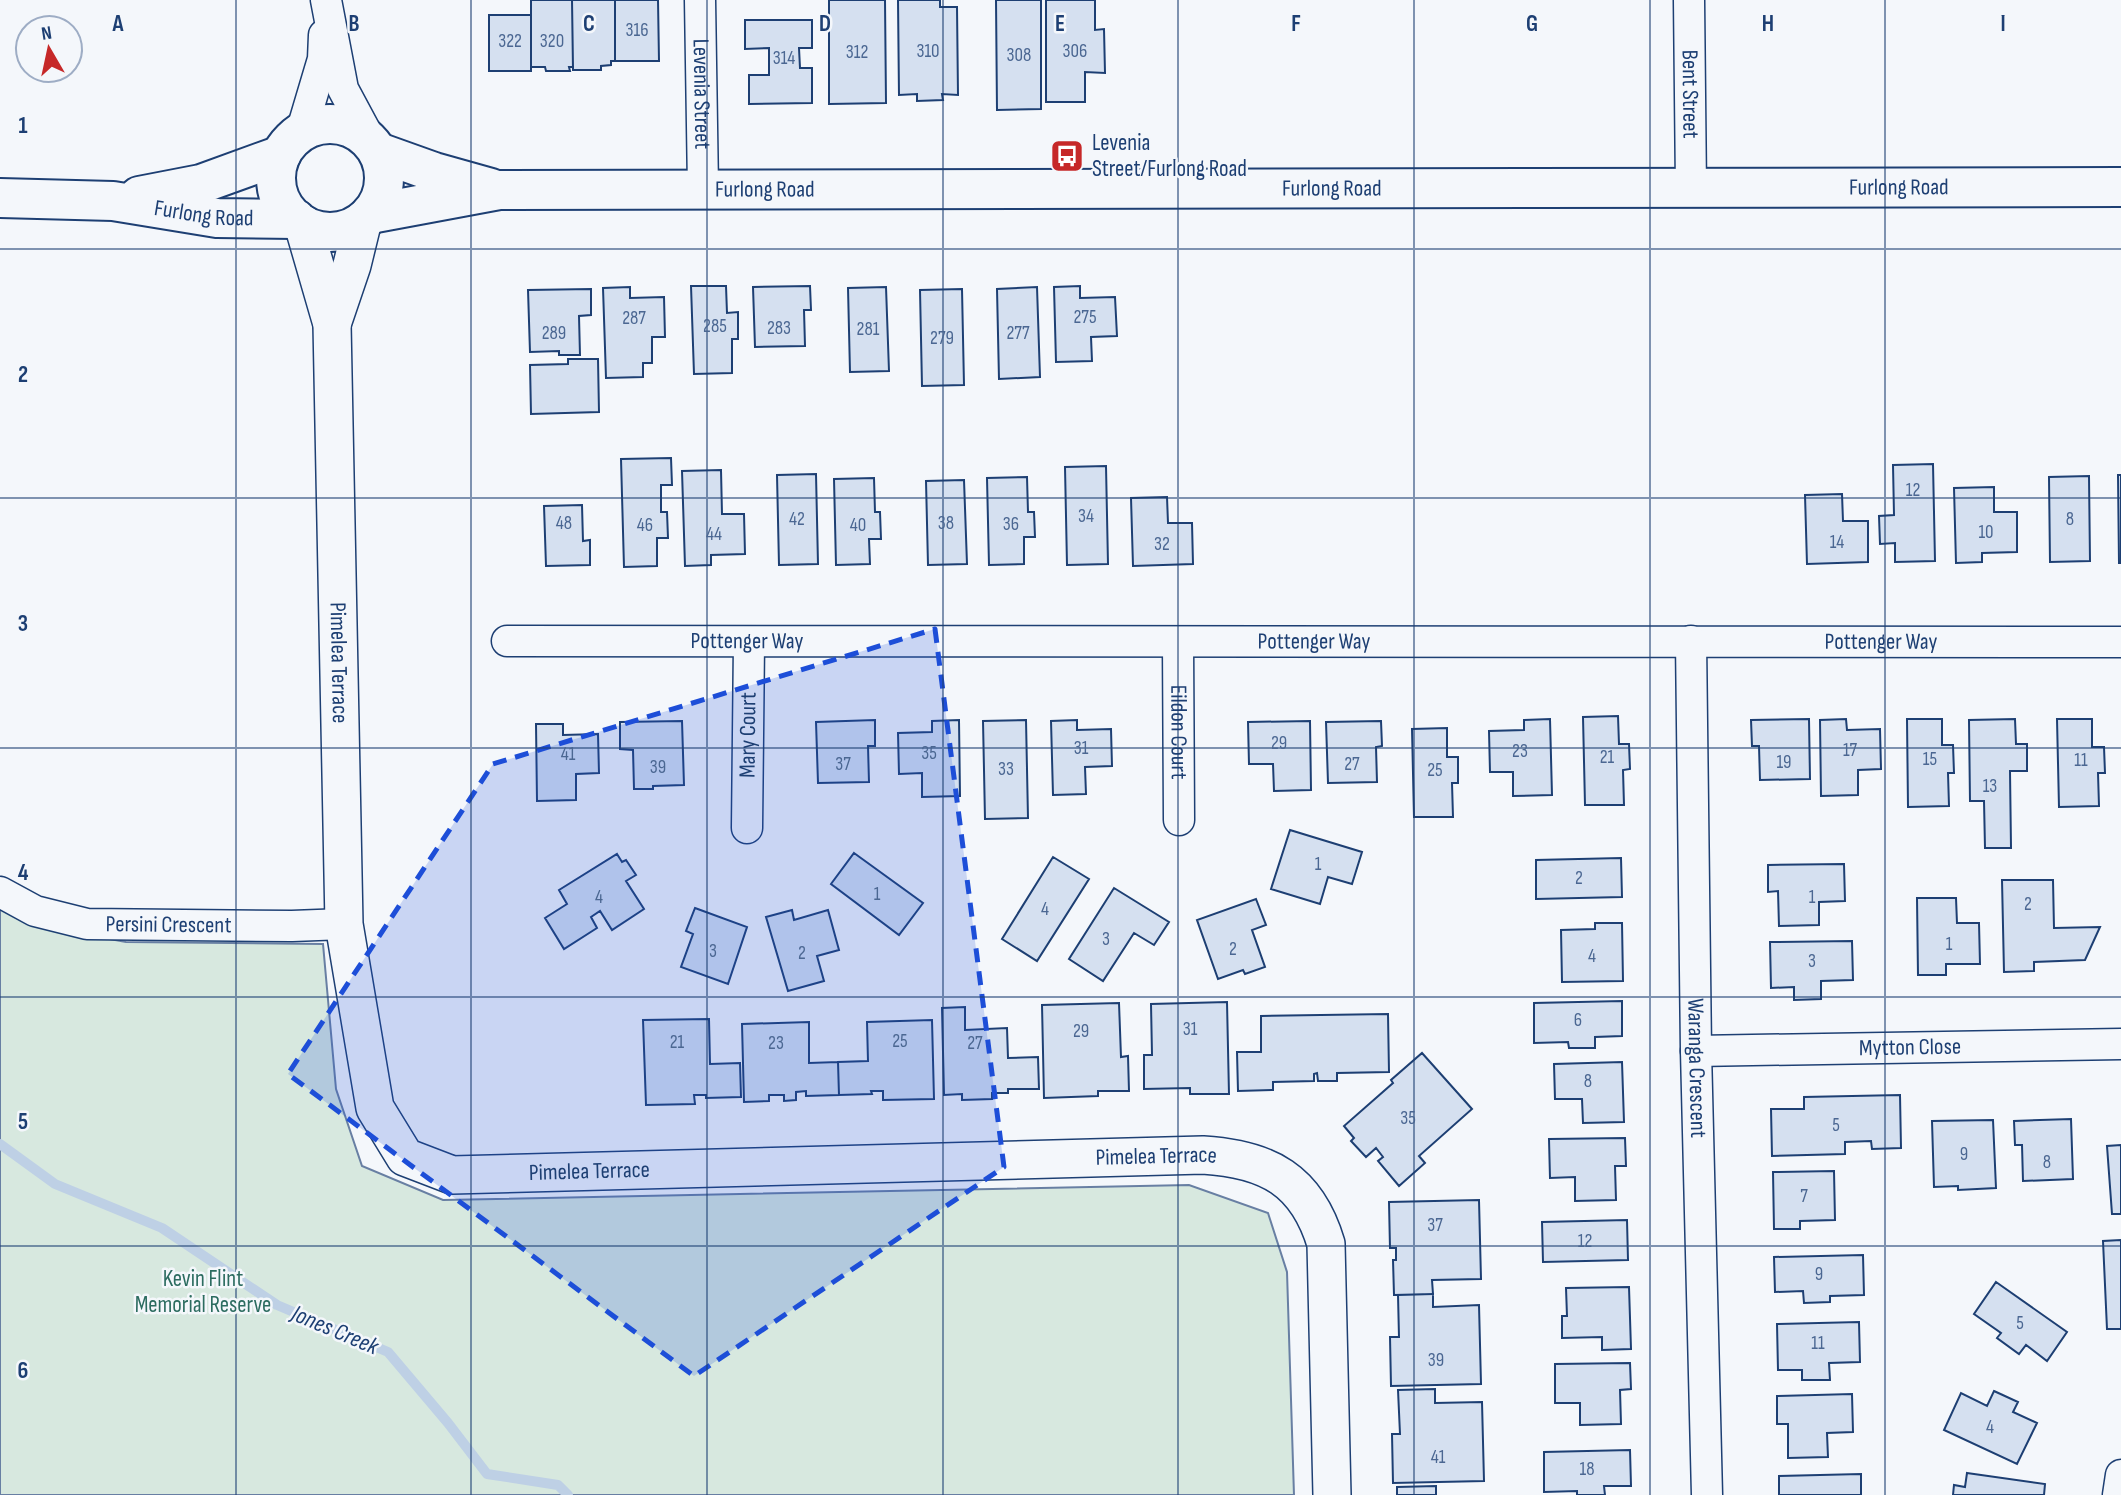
<svg xmlns="http://www.w3.org/2000/svg" width="2121" height="1495" font-family="'Sofia Sans Condensed',sans-serif">
	<style>
		.green { fill: #d7e8df; stroke: #687fa3; stroke-width: 2 }
		.lines { fill: none; stroke-linecap: round; stroke-linejoin: round }
		.stream { stroke: #bed0e5; stroke-width: 10 }
		.building { fill: #d5e0f0; stroke: #1d3f73; stroke-width: 2 }
		.minor-casing { stroke: #1d3f73; stroke-width: 33 }
		.tertiary-casing { stroke: #1d3f73; stroke-width: 40 }
		.secondary-casing { stroke: #1d3f73; stroke-width: 42 }
		.minor { stroke: #f4f7fb; stroke-width: 30 }
		.tertiary { stroke: #f4f7fb; stroke-width: 37 }
		.secondary { stroke: #f4f7fb; stroke-width: 38 }
		.marked { fill: #1d4ed8; fill-opacity: 0.2; stroke: #1d4ed8; stroke-width: 5; stroke-dasharray: 14 9; stroke-linejoin: round }
		.grid { fill: none; stroke: #1d3f73; stroke-width: 2; stroke-opacity: 0.55 }
		.labels { text-anchor: middle; dominant-baseline: central; stroke-width: 5; stroke-linejoin: round; paint-order: stroke }
		.number-label { font-size: 19px; fill: #4b6792 }
		.street-label { font-size: 23px; fill: #1d3f73; stroke: #f4f7fb }
		.poi-label { font-size: 23px; fill: #1d3f73; stroke: #f4f7fb; text-anchor: start }
		.park-label { font-size: 23px; fill: #2c6c60; stroke: #f4f7fb }
		.water-label { font-size: 24px; font-style: italic; fill: #1d3f73; stroke: #f4f7fb }
		.grid-label { font-size: 23px; text-anchor: middle; font-weight: bold; fill: #1d3f73; stroke: #f4f7fb; stroke-width: 5; stroke-linejoin: round; paint-order: stroke }
	</style>
	<rect width="100%" height="100%" fill="#f4f7fb"/>
	<path class="green" d="M 0,908 L 28,924 L 126,942 L 323,944 L 336,1089 L 362,1166 L 443,1200 L 1189,1185 L 1268,1213 L 1287,1272 L 1294,1495 L 0,1495 Z"/>
	<g class="lines">
		<path class="stream" d="M 0,1144 L 55,1184 L 162,1228 L 277,1305 L 388,1352 L 448,1423 L 487,1474 L 558,1485 L 568,1495"/>
	</g>
	<path class="building" d="M 531,0 L 572,0 L 573,67 L 569,67 L 570,71 L 546,71 L 545,67 L 531,67 Z
		M 572,0 L 615,0 L 615,61 L 611,61 L 611,65 L 601,66 L 601,70 L 573,70 Z
		M 615,0 L 658,0 L 659,61 L 615,61 Z
		M 829,0 L 885,0 L 886,103 L 829,104 Z
		M 898,0 L 940,0 L 940,7 L 957,7 L 958,95 L 942,94 L 943,100 L 917,101 L 917,94 L 899,95 Z
		M 996,0 L 1041,0 L 1041,109 L 997,110 Z
		M 1046,0 L 1095,0 L 1095,30 L 1104,29 L 1105,73 L 1085,72 L 1085,102 L 1046,102 Z
		M 489,15 L 531,15 L 531,71 L 489,71 Z
		M 745,20 L 812,20 L 812,48 L 799,48 L 800,68 L 812,68 L 812,103 L 749,104 L 749,75 L 769,75 L 769,48 L 745,49 Z
		M 691,286 L 726,286 L 727,313 L 738,312 L 738,339 L 732,339 L 732,373 L 694,374 Z
		M 810,286 L 811,310 L 804,310 L 805,346 L 755,347 L 753,287 Z
		M 1080,286 L 1080,298 L 1115,297 L 1117,336 L 1091,337 L 1092,361 L 1056,362 L 1054,287 Z
		M 630,287 L 630,298 L 664,297 L 665,337 L 652,337 L 652,363 L 643,363 L 643,377 L 606,378 L 603,288 Z
		M 886,287 L 889,371 L 850,372 L 848,288 Z
		M 1037,287 L 1040,377 L 999,379 L 997,289 Z
		M 591,289 L 591,315 L 579,316 L 580,355 L 559,355 L 559,351 L 530,352 L 528,290 Z
		M 962,289 L 964,385 L 922,386 L 920,290 Z
		M 568,359 L 598,359 L 599,412 L 531,414 L 530,365 L 568,364 Z
		M 671,458 L 672,485 L 661,485 L 661,512 L 667,512 L 668,538 L 657,538 L 657,566 L 624,567 L 621,459 Z
		M 1933,464 L 1935,561 L 1895,562 L 1895,543 L 1880,544 L 1879,516 L 1894,515 L 1893,465 Z
		M 1106,466 L 1108,564 L 1067,565 L 1065,467 Z
		M 721,470 L 722,514 L 744,514 L 745,554 L 711,555 L 711,565 L 685,566 L 682,471 Z
		M 816,474 L 818,564 L 779,565 L 777,475 Z
		M 2118,475 L 2121,475 L 2121,563 L 2119,563 Z
		M 2089,476 L 2090,561 L 2050,562 L 2049,477 Z
		M 1027,477 L 1028,512 L 1034,512 L 1035,537 L 1024,537 L 1024,564 L 989,565 L 987,478 Z
		M 874,478 L 875,512 L 880,512 L 881,539 L 869,539 L 870,564 L 836,565 L 834,479 Z
		M 964,480 L 967,564 L 928,565 L 926,481 Z
		M 1994,487 L 1994,512 L 2017,512 L 2017,552 L 1982,553 L 1982,562 L 1956,563 L 1954,488 Z
		M 1842,494 L 1843,521 L 1868,521 L 1868,562 L 1807,564 L 1805,495 Z
		M 1167,497 L 1168,523 L 1192,523 L 1193,564 L 1133,566 L 1131,498 Z
		M 582,505 L 583,541 L 590,540 L 590,565 L 546,566 L 544,506 Z
		M 1618,716 L 1619,744 L 1629,744 L 1630,769 L 1623,770 L 1624,805 L 1585,805 L 1583,717 Z
		M 1550,719 L 1552,795 L 1513,796 L 1513,772 L 1490,772 L 1489,731 L 1524,730 L 1524,720 Z
		M 1809,719 L 1810,779 L 1760,780 L 1759,746 L 1752,746 L 1751,720 Z
		M 1846,719 L 1847,730 L 1880,729 L 1881,769 L 1858,770 L 1858,795 L 1821,796 L 1820,720 Z
		M 1907,719 L 1942,719 L 1942,745 L 1953,745 L 1954,773 L 1948,773 L 1949,806 L 1908,807 Z
		M 2015,719 L 2016,744 L 2027,744 L 2027,771 L 2010,771 L 2011,848 L 1985,848 L 1984,801 L 1970,801 L 1969,720 Z
		M 2057,719 L 2092,719 L 2092,747 L 2104,747 L 2105,773 L 2098,773 L 2099,806 L 2059,807 Z
		M 875,720 L 875,746 L 868,746 L 869,782 L 818,783 L 816,722 Z
		M 959,720 L 960,796 L 922,797 L 922,773 L 899,774 L 898,733 L 932,732 L 932,721 Z
		M 1026,720 L 1028,818 L 985,819 L 983,721 Z
		M 1077,720 L 1077,730 L 1111,729 L 1112,766 L 1085,767 L 1086,794 L 1053,795 L 1051,721 Z
		M 682,721 L 684,785 L 653,786 L 653,789 L 634,789 L 633,750 L 620,749 L 620,722 Z
		M 1310,721 L 1311,790 L 1274,791 L 1273,764 L 1249,764 L 1248,722 Z
		M 1381,721 L 1382,746 L 1376,747 L 1377,782 L 1328,783 L 1326,722 Z
		M 536,724 L 563,724 L 563,735 L 598,734 L 599,773 L 576,774 L 576,800 L 537,801 Z
		M 1447,728 L 1447,757 L 1458,757 L 1458,783 L 1452,783 L 1453,817 L 1414,817 L 1412,729 Z
		M 1290,830 L 1362,852 L 1352,884 L 1328,877 L 1320,904 L 1271,889 Z
		M 854,853 L 923,903 L 899,935 L 831,884 Z
		M 617,854 L 622,862 L 626,860 L 636,875 L 626,881 L 644,909 L 612,930 L 600,911 L 591,917 L 597,928 L 564,949 L 545,918 L 567,904 L 559,890 Z
		M 1053,857 L 1089,879 L 1037,961 L 1002,939 Z
		M 1621,858 L 1622,897 L 1536,899 L 1536,860 Z
		M 1844,864 L 1845,901 L 1819,902 L 1819,925 L 1779,926 L 1778,891 L 1768,892 L 1768,865 Z
		M 2002,880 L 2053,880 L 2054,928 L 2100,927 L 2085,960 L 2034,962 L 2034,971 L 2004,972 Z
		M 1114,888 L 1169,922 L 1154,945 L 1134,933 L 1103,981 L 1069,959 Z
		M 1917,898 L 1956,898 L 1957,923 L 1979,923 L 1980,964 L 1946,964 L 1946,975 L 1918,975 Z
		M 1256,899 L 1266,925 L 1252,930 L 1265,967 L 1245,974 L 1243,970 L 1218,979 L 1197,920 Z
		M 695,908 L 747,927 L 728,984 L 681,967 L 693,934 L 686,931 Z
		M 792,910 L 794,920 L 828,910 L 839,950 L 817,956 L 824,981 L 788,991 L 766,917 Z
		M 1595,923 L 1622,923 L 1623,981 L 1562,982 L 1561,930 L 1595,929 Z
		M 1852,941 L 1853,980 L 1821,981 L 1821,999 L 1794,1000 L 1794,987 L 1771,988 L 1770,942 Z
		M 1622,1001 L 1622,1036 L 1595,1037 L 1595,1048 L 1569,1048 L 1568,1042 L 1534,1043 L 1534,1003 Z
		M 1227,1002 L 1229,1094 L 1190,1094 L 1190,1088 L 1144,1089 L 1144,1055 L 1152,1055 L 1151,1004 Z
		M 1119,1003 L 1121,1057 L 1128,1056 L 1129,1091 L 1098,1091 L 1098,1096 L 1044,1098 L 1042,1005 Z
		M 965,1007 L 965,1030 L 1007,1028 L 1008,1058 L 1038,1057 L 1039,1089 L 1008,1089 L 1008,1093 L 992,1093 L 992,1099 L 962,1100 L 962,1094 L 944,1095 L 942,1008 Z
		M 1388,1014 L 1389,1072 L 1337,1073 L 1337,1081 L 1318,1081 L 1317,1073 L 1314,1074 L 1314,1081 L 1273,1082 L 1273,1090 L 1238,1091 L 1237,1052 L 1261,1052 L 1261,1016 Z
		M 709,1019 L 710,1064 L 740,1063 L 741,1097 L 706,1098 L 706,1095 L 694,1095 L 695,1104 L 646,1105 L 643,1020 Z
		M 932,1020 L 934,1099 L 883,1100 L 883,1091 L 871,1091 L 872,1094 L 839,1095 L 838,1062 L 868,1061 L 867,1022 Z
		M 809,1022 L 809,1063 L 838,1062 L 839,1095 L 806,1096 L 806,1091 L 796,1092 L 796,1100 L 784,1101 L 784,1095 L 769,1095 L 769,1101 L 744,1102 L 742,1024 Z
		M 1422,1053 L 1472,1109 L 1419,1156 L 1425,1163 L 1399,1186 L 1378,1161 L 1383,1157 L 1376,1148 L 1366,1157 L 1351,1141 L 1354,1138 L 1344,1126 L 1393,1083 L 1391,1080 Z
		M 1622,1062 L 1624,1122 L 1583,1123 L 1582,1099 L 1555,1099 L 1554,1064 Z
		M 1900,1095 L 1901,1148 L 1872,1149 L 1871,1141 L 1845,1142 L 1845,1154 L 1772,1156 L 1771,1109 L 1804,1109 L 1804,1097 Z
		M 2071,1119 L 2073,1179 L 2023,1181 L 2022,1145 L 2015,1145 L 2014,1121 Z
		M 1993,1120 L 1996,1188 L 1958,1190 L 1958,1186 L 1934,1187 L 1932,1121 Z
		M 1625,1138 L 1626,1166 L 1615,1166 L 1616,1200 L 1575,1201 L 1575,1177 L 1550,1178 L 1549,1139 Z
		M 2121,1145 L 2121,1214 L 2112,1214 L 2107,1146 Z
		M 1834,1171 L 1835,1220 L 1800,1221 L 1800,1229 L 1774,1229 L 1773,1172 Z
		M 1479,1200 L 1481,1279 L 1432,1280 L 1433,1294 L 1394,1295 L 1393,1260 L 1396,1260 L 1396,1248 L 1390,1248 L 1389,1202 Z
		M 1627,1220 L 1628,1260 L 1543,1262 L 1542,1222 Z
		M 2121,1240 L 2121,1329 L 2107,1329 L 2103,1241 Z
		M 1863,1255 L 1864,1295 L 1830,1296 L 1830,1302 L 1804,1303 L 1803,1291 L 1775,1292 L 1774,1257 Z
		M 1996,1282 L 2067,1332 L 2047,1361 L 2026,1345 L 2019,1354 L 1997,1338 L 2001,1333 L 1974,1314 Z
		M 1629,1287 L 1631,1349 L 1602,1350 L 1602,1337 L 1562,1338 L 1562,1316 L 1567,1316 L 1566,1288 Z
		M 1433,1294 L 1433,1307 L 1479,1305 L 1481,1384 L 1391,1386 L 1390,1337 L 1399,1337 L 1398,1295 Z
		M 1859,1322 L 1860,1362 L 1829,1363 L 1830,1380 L 1802,1380 L 1802,1370 L 1778,1370 L 1777,1324 Z
		M 1630,1363 L 1631,1389 L 1620,1390 L 1621,1424 L 1580,1425 L 1580,1403 L 1555,1403 L 1555,1364 Z
		M 1435,1389 L 1435,1403 L 1482,1402 L 1484,1481 L 1393,1483 L 1392,1434 L 1400,1434 L 1398,1390 Z
		M 1994,1391 L 2018,1402 L 2013,1412 L 2037,1423 L 2017,1464 L 1944,1430 L 1961,1393 L 1987,1406 Z
		M 1852,1394 L 1853,1432 L 1827,1433 L 1828,1457 L 1788,1458 L 1788,1424 L 1777,1424 L 1777,1396 Z
		M 1630,1450 L 1631,1486 L 1604,1486 L 1605,1495 L 1577,1495 L 1577,1491 L 1544,1492 L 1544,1452 Z
		M 1967,1473 L 2045,1484 L 2044,1495 L 1953,1495 L 1954,1485 L 1965,1487 Z
		M 1861,1474 L 1861,1495 L 1779,1495 L 1779,1476 Z
		M 1436,1486 L 1436,1495 L 1397,1495 L 1397,1487 Z"/>
	<g class="lines">
		<defs>
			<g id="minor">
				<path d="M 326,0 L 343,89 L 373,145"/>
				<path id="s1" d="M 700,0 L 703,188"/>
				<path id="s2" d="M 1689,0 L 1691,189"/>
				<path d="M 301,133 L 323,59 L 324,35"/>
				<path id="s3" d="M 507,641 L 2121,642"/>
				<path id="s4" d="M 1691,641 L 1696,1051 L 1707,1495"/>
				<path id="s5" d="M 1178,643 L 1179,820"/>
				<path id="s6" d="M 747,828 L 749,642"/>
				<path id="s7" d="M 0,892 L 35,911 L 87,924 L 292,926 L 344,924"/>
				<path id="s8" d="M 1696,1051 L 2121,1044"/>
				<path d="M 2118,1495 L 2121,1475"/>
			</g>
			<g id="tertiary">
				<path id="s9" d="M 303,224 L 332,324 L 344,924 L 375,1108 L 405,1157 L 452,1175 L 1203,1155 C 1268,1159 1307,1180 1326,1244 L 1332,1495"/>
				<path d="M 332,324 L 352,265 L 363,220"/>
			</g>
			<g id="secondary">
				<circle cx="330" cy="178" r="54"/>
				<path d="M 378,152 L 434,172 L 491,188"/>
				<path d="M 139,196 L 201,184 L 281,155"/>
				<path id="s10" d="M 0,198 L 113,201 L 217,218 L 296,219"/>
				<path id="s11" d="M 370,214 L 499,190 L 2121,187"/>
			</g>
		</defs>
		<use href="#minor" class="minor-casing"/>
		<use href="#tertiary" class="tertiary-casing"/>
		<use href="#secondary" class="secondary-casing"/>
		<use href="#minor" class="minor"/>
		<use href="#tertiary" class="tertiary"/>
		<use href="#secondary" class="secondary"/>
	</g>
	<path class="marked" d="M 935,629 L 1004,1167 L 694,1376 L 288,1074 L 493,764 Z"/>
	<path class="grid" d="M 236,0 L 236,1495M 471,0 L 471,1495M 707,0 L 707,1495M 943,0 L 943,1495M 1178,0 L 1178,1495M 1414,0 L 1414,1495M 1650,0 L 1650,1495M 1885,0 L 1885,1495M 0,249 L 2121,249M 0,498 L 2121,498M 0,748 L 2121,748M 0,997 L 2121,997M 0,1246 L 2121,1246"/>
	<defs>
		<symbol id="bus-square" viewBox="-11 -11 22 22"><rect x="-9" y="-9" width="18" height="18" rx="4" fill="#c62828" stroke="#f4f7fb"/><path d="M-5-6H5V4H4V6H2V4H-2V6H-4V4H-5ZM-3.5-4V0h7V-4ZM-3.5 1.2v1.5H-2V1.2ZM2 1.2v1.5H3.5V1.2Z" fill="#fff"/></symbol>
	</defs>
	<g fill-rule="evenodd">
		<use href="#bus-square" x="1048" y="137" width="38" height="38"/>
	</g>
	<g class="labels">
		<g class="number-label">
			<text x="637" y="30">316</text>
			<text x="510" y="41">322</text>
			<text x="552" y="41">320</text>
			<text x="928" y="51">310</text>
			<text x="1075" y="51">306</text>
			<text x="857" y="52">312</text>
			<text x="1019" y="55">308</text>
			<text x="784" y="58">314</text>
			<text x="1085" y="317">275</text>
			<text x="634" y="318">287</text>
			<text x="715" y="326">285</text>
			<text x="779" y="328">283</text>
			<text x="868" y="329">281</text>
			<text x="554" y="333">289</text>
			<text x="1018" y="333">277</text>
			<text x="942" y="338">279</text>
			<text x="1913" y="490">12</text>
			<text x="1086" y="516">34</text>
			<text x="797" y="519">42</text>
			<text x="2070" y="519">8</text>
			<text x="564" y="523">48</text>
			<text x="946" y="523">38</text>
			<text x="1011" y="524">36</text>
			<text x="645" y="525">46</text>
			<text x="858" y="525">40</text>
			<text x="1986" y="532">10</text>
			<text x="714" y="534">44</text>
			<text x="1837" y="542">14</text>
			<text x="1162" y="544">32</text>
			<text x="1279" y="743">29</text>
			<text x="1081" y="748">31</text>
			<text x="1850" y="750">17</text>
			<text x="1520" y="751">23</text>
			<text x="929" y="753">35</text>
			<text x="568" y="754">41</text>
			<text x="1607" y="757">21</text>
			<text x="1930" y="759">15</text>
			<text x="2081" y="760">11</text>
			<text x="1784" y="762">19</text>
			<text x="843" y="764">37</text>
			<text x="1352" y="764">27</text>
			<text x="658" y="767">39</text>
			<text x="1006" y="769">33</text>
			<text x="1435" y="770">25</text>
			<text x="1990" y="786">13</text>
			<text x="1318" y="864">1</text>
			<text x="1579" y="878">2</text>
			<text x="877" y="894">1</text>
			<text x="599" y="897">4</text>
			<text x="1812" y="897">1</text>
			<text x="2028" y="904">2</text>
			<text x="1045" y="909">4</text>
			<text x="1106" y="939">3</text>
			<text x="1949" y="944">1</text>
			<text x="1233" y="949">2</text>
			<text x="713" y="951">3</text>
			<text x="802" y="953">2</text>
			<text x="1592" y="956">4</text>
			<text x="1812" y="961">3</text>
			<text x="1578" y="1020">6</text>
			<text x="1190" y="1029">31</text>
			<text x="1081" y="1031">29</text>
			<text x="900" y="1041">25</text>
			<text x="677" y="1042">21</text>
			<text x="776" y="1043">23</text>
			<text x="975" y="1043">27</text>
			<text x="1588" y="1081">8</text>
			<text x="1408" y="1118">35</text>
			<text x="1836" y="1125">5</text>
			<text x="1964" y="1154">9</text>
			<text x="2047" y="1162">8</text>
			<text x="1804" y="1196">7</text>
			<text x="1435" y="1225">37</text>
			<text x="1585" y="1241">12</text>
			<text x="1819" y="1274">9</text>
			<text x="2020" y="1323">5</text>
			<text x="1818" y="1343">11</text>
			<text x="1436" y="1360">39</text>
			<text x="1990" y="1427">4</text>
			<text x="1438" y="1457">41</text>
			<text x="1587" y="1469">18</text>
		</g>
		<g class="street-label">
			<text stroke="none"><textPath href="#s1" startOffset="94">Levenia Street</textPath></text>
			<text stroke="none"><textPath href="#s2" startOffset="94">Bent Street</textPath></text>
			<text stroke="none"><textPath href="#s11" startOffset="397">Furlong Road</textPath></text>
			<text stroke="none"><textPath href="#s11" startOffset="1531">Furlong Road</textPath></text>
			<text stroke="none"><textPath href="#s11" startOffset="964">Furlong Road</textPath></text>
			<text stroke="none"><textPath href="#s10" startOffset="205">Furlong Road</textPath></text>
			<text stroke="none"><textPath href="#s3" startOffset="240">Pottenger Way</textPath></text>
			<text stroke="none"><textPath href="#s3" startOffset="807">Pottenger Way</textPath></text>
			<text stroke="none"><textPath href="#s3" startOffset="1374">Pottenger Way</textPath></text>
			<text stroke="none"><textPath href="#s9" startOffset="443">Pimelea Terrace</textPath></text>
			<text stroke="none"><textPath href="#s5" startOffset="89">Eildon Court</textPath></text>
			<text stroke="none"><textPath href="#s6" startOffset="93">Mary Court</textPath></text>
			<text stroke="none"><textPath href="#s7" startOffset="175">Persini Crescent</textPath></text>
			<text stroke="none"><textPath href="#s8" startOffset="214">Mytton Close</textPath></text>
			<text stroke="none"><textPath href="#s4" startOffset="427">Waranga Crescent</textPath></text>
			<text stroke="none"><textPath href="#s9" startOffset="1703">Pimelea Terrace</textPath></text>
			<text stroke="none"><textPath href="#s9" startOffset="1136">Pimelea Terrace</textPath></text>
		</g>
		<g class="poi-label">
			<text x="1092" y="143">Levenia<tspan x="1092" dy="26">Street/Furlong Road</tspan></text>
		</g>
		<g class="park-label">
			<text x="203" y="1279">Kevin Flint<tspan x="203" dy="26">Memorial Reserve</tspan></text>
		</g>
		<g class="water-label">
			<text transform="translate(335 1330) rotate(23)">Jones Creek</text>
		</g>
	</g>
	<g class="grid-label">
		<text x="118" y="31">A</text>
		<text x="354" y="31">B</text>
		<text x="589" y="31">C</text>
		<text x="825" y="31">D</text>
		<text x="1060" y="31">E</text>
		<text x="1296" y="31">F</text>
		<text x="1532" y="31">G</text>
		<text x="1768" y="31">H</text>
		<text x="2003" y="31">I</text>
		<text x="23" y="133">1</text>
		<text x="23" y="382">2</text>
		<text x="23" y="631">3</text>
		<text x="23" y="880">4</text>
		<text x="23" y="1129">5</text>
		<text x="23" y="1378">6</text>
	</g>
	<g transform="translate(49 49) rotate(351)"><circle r="33" fill="#f4f7fb" stroke="#9eadc5" stroke-width="2"/>
	<path d="M0-5L12 26L0 18L-12 26Z" fill="#c62828"/>
	<text y="-10" font-size="19" font-weight="bold" text-anchor="middle" fill="#1d3f73">N</text>
	</g>
</svg>
